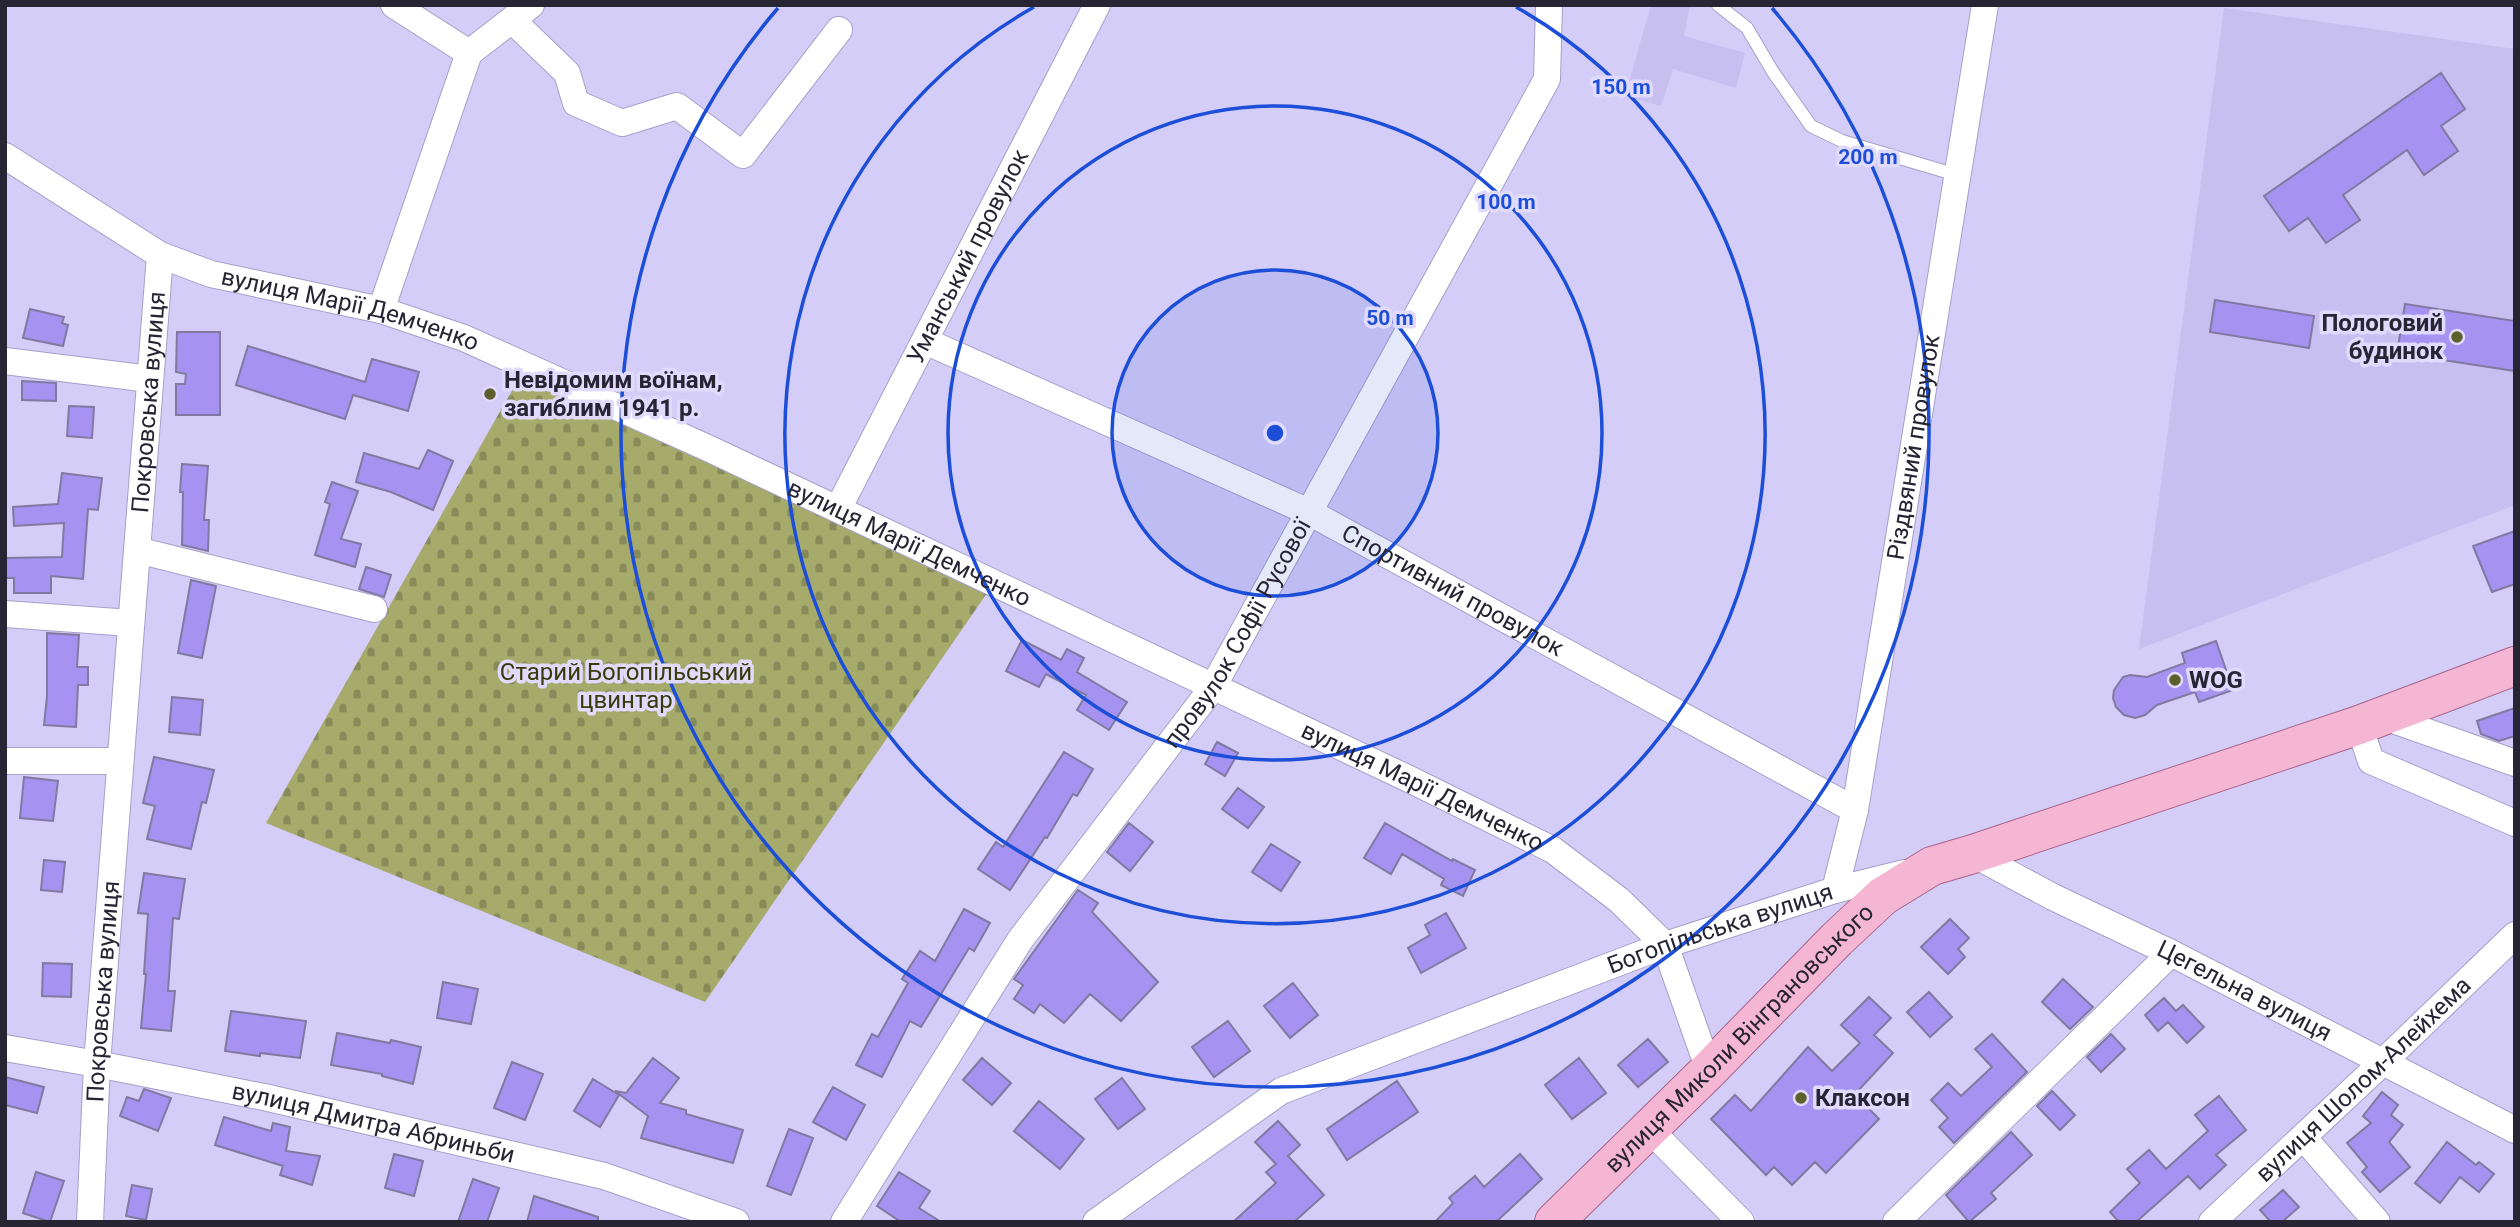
<svg xmlns="http://www.w3.org/2000/svg" width="2520" height="1227" font-family="Roboto,sans-serif">
	<style>
		.built { fill: #c6bff0 }
		.cemetery { fill: url(#cemetery-stones) }
		.building { fill: #a592f1; stroke: #807aa1; stroke-width: 2 }
		.lines { fill: none; stroke-linecap: round; stroke-linejoin: round }
		.service-casing { stroke: #a6a0c9; stroke-width: 14 }
		.minor-casing { stroke: #a6a0c9; stroke-width: 28 }
		.primary-casing { stroke: #a86389; stroke-width: 40 }
		.service { stroke: #fff; stroke-width: 12 }
		.minor { stroke: #fff; stroke-width: 26 }
		.primary { stroke: #f5b6d4; stroke-width: 38 }
		.ring { fill: none; stroke: #1d4ed8; stroke-width: 3.5 }
		.poi-dot { fill: #5d5f2d; stroke: #e0dbfd; stroke-width: 2.5 }
		.labels { text-anchor: middle; dominant-baseline: central; stroke-width: 7; stroke-linejoin: round; paint-order: stroke }
		.street-label { font-size: 24px; fill: #272434; stroke: #e0dbfd }
		.poi-label { font-size: 24px; font-weight: bold; fill: #272434; stroke: #e0dbfd; text-anchor: start }
		.park-label { font-size: 24px; fill: #393a0a; stroke: #e0dbfd }
		.centre { fill: #1d4ed8; stroke: #e0dbfd; stroke-width: 3.5 }
		.ring-label { font-size: 21px; text-anchor: middle; font-weight: bold; fill: #1d4ed8; stroke: #e0dbfd; stroke-width: 7; stroke-linejoin: round; paint-order: stroke }
	</style>
	<defs>
		<pattern id="cemetery-stones" width="16" height="16" patternUnits="userSpaceOnUse" patternTransform="scale(1.75)"><rect width="16" height="16" fill="#a6aa6b"/><path d="M2 7V4a2 2 0 0 1 4 0v3zM10 15v-3a2 2 0 0 1 4 0v3z" fill="#878a59"/></pattern>
	</defs>
	<rect width="100%" height="100%" fill="#d3cdf7"/>
	<path class="built" d="M 1651,5 L 1690,5 L 1684,36 L 1745,53 L 1736,88 L 1673,69 L 1661,106 L 1625,96 Z
		M 2224,8 L 2515,49 L 2515,505 L 2139,649 Z"/>
	<path class="cemetery" d="M 526,366 L 994,583 L 705,1002 L 266,823 Z"/>
	<path class="building" d="M 2441,73 L 2465,109 L 2441,126 L 2458,151 L 2424,175 L 2407,150 L 2343,195 L 2360,220 L 2326,243 L 2308,218 L 2289,231 L 2264,196 Z
		M 2215,300 L 2314,316 L 2309,348 L 2210,332 Z
		M 2405,304 L 2515,321 L 2515,371 L 2397,353 Z
		M 30,309 L 64,317 L 62,323 L 68,325 L 63,346 L 23,338 Z
		M 177,332 L 220,332 L 220,415 L 176,415 L 176,384 L 185,384 L 186,374 L 176,372 Z
		M 248,346 L 365,382 L 372,359 L 419,372 L 408,411 L 353,395 L 345,419 L 236,385 Z
		M 22,381 L 56,383 L 56,401 L 22,400 Z
		M 69,406 L 94,407 L 92,438 L 67,436 Z
		M 428,450 L 453,461 L 433,510 L 391,492 L 356,482 L 364,453 L 419,469 Z
		M 182,464 L 208,466 L 204,520 L 209,520 L 208,551 L 182,545 L 183,492 L 180,492 Z
		M 62,473 L 102,478 L 98,510 L 88,509 L 83,579 L 51,576 L 51,593 L 14,593 L 14,578 L 5,578 L 5,558 L 62,557 L 64,523 L 14,526 L 13,507 L 58,504 Z
		M 332,482 L 358,491 L 341,539 L 361,544 L 355,567 L 315,555 L 330,504 L 325,502 Z
		M 2515,531 L 2515,584 L 2492,592 L 2473,546 Z
		M 366,567 L 391,575 L 384,597 L 359,589 Z
		M 191,580 L 216,586 L 202,658 L 178,653 Z
		M 47,633 L 79,635 L 77,667 L 88,667 L 88,685 L 78,685 L 76,727 L 44,725 L 47,696 Z
		M 1022,640 L 1061,660 L 1067,649 L 1084,658 L 1077,672 L 1127,702 L 1109,730 L 1077,710 L 1086,695 L 1046,674 L 1039,687 L 1006,671 Z
		M 2216,641 L 2233,690 L 2199,702 L 2195,692 L 2157,705 L 2145,715 L 2135,718 L 2124,715 L 2116,707 L 2113,698 L 2114,690 L 2123,677 L 2130,675 L 2147,677 L 2185,663 L 2182,653 Z
		M 172,697 L 203,700 L 200,735 L 169,732 Z
		M 2515,708 L 2515,736 L 2499,741 L 2481,734 L 2477,721 Z
		M 1217,742 L 1238,753 L 1225,776 L 1205,764 Z
		M 1064,752 L 1093,769 L 1077,796 L 1073,794 L 1047,838 L 1045,837 L 1010,890 L 978,869 L 996,842 L 1003,847 Z
		M 154,757 L 214,770 L 206,803 L 202,802 L 191,849 L 147,839 L 155,806 L 143,803 Z
		M 24,777 L 58,781 L 53,821 L 20,818 Z
		M 1238,788 L 1264,807 L 1248,828 L 1222,809 Z
		M 1129,823 L 1153,842 L 1130,871 L 1107,852 Z
		M 1385,823 L 1452,861 L 1453,859 L 1475,870 L 1463,896 L 1441,885 L 1444,879 L 1402,854 L 1391,874 L 1364,858 Z
		M 1271,844 L 1300,862 L 1281,891 L 1252,872 Z
		M 44,860 L 65,862 L 62,892 L 41,890 Z
		M 144,873 L 185,879 L 179,919 L 173,918 L 168,991 L 175,991 L 171,1031 L 141,1028 L 146,974 L 144,974 L 148,914 L 138,913 Z
		M 1078,890 L 1098,903 L 1092,912 L 1158,982 L 1121,1021 L 1090,994 L 1064,1023 L 1040,1004 L 1034,1013 L 1014,999 L 1023,985 L 1014,979 Z
		M 964,909 L 990,923 L 974,951 L 969,948 L 921,1027 L 910,1021 L 882,1077 L 856,1065 L 872,1034 L 878,1037 L 908,983 L 902,979 L 920,951 L 935,961 Z
		M 1446,913 L 1466,948 L 1421,973 L 1408,948 L 1430,935 L 1425,925 Z
		M 1950,919 L 1969,938 L 1958,949 L 1965,957 L 1948,974 L 1921,947 Z
		M 43,963 L 72,964 L 71,997 L 42,996 Z
		M 2063,979 L 2093,1007 L 2070,1029 L 2042,1002 Z
		M 443,982 L 478,989 L 471,1024 L 437,1018 Z
		M 1293,983 L 1318,1015 L 1290,1038 L 1264,1006 Z
		M 1929,992 L 1952,1017 L 1930,1037 L 1907,1012 Z
		M 1869,997 L 1891,1018 L 1874,1035 L 1893,1053 L 1855,1094 L 1879,1119 L 1826,1173 L 1815,1162 L 1792,1185 L 1774,1167 L 1766,1175 L 1711,1119 L 1735,1095 L 1751,1111 L 1808,1047 L 1832,1071 L 1860,1043 L 1841,1025 Z
		M 2164,998 L 2176,1011 L 2183,1005 L 2204,1027 L 2187,1043 L 2168,1022 L 2158,1031 L 2145,1015 Z
		M 231,1011 L 306,1021 L 300,1058 L 260,1053 L 260,1056 L 225,1051 Z
		M 1228,1021 L 1250,1051 L 1214,1077 L 1192,1047 Z
		M 337,1033 L 390,1043 L 391,1040 L 421,1047 L 413,1084 L 382,1076 L 382,1074 L 331,1065 Z
		M 1992,1034 L 2027,1072 L 1954,1143 L 1939,1127 L 1948,1118 L 1931,1100 L 1948,1083 L 1961,1096 L 1992,1067 L 1975,1049 Z
		M 2111,1034 L 2125,1049 L 2101,1072 L 2087,1057 Z
		M 1648,1039 L 1668,1062 L 1638,1087 L 1618,1065 Z
		M 653,1058 L 679,1078 L 660,1103 L 686,1110 L 686,1114 L 743,1130 L 733,1163 L 641,1138 L 648,1116 L 615,1091 L 626,1093 Z
		M 982,1058 L 1011,1083 L 992,1105 L 963,1080 Z
		M 1579,1058 L 1606,1093 L 1572,1119 L 1545,1085 Z
		M 512,1062 L 543,1074 L 525,1120 L 494,1108 Z
		M 5,1077 L 44,1087 L 37,1113 L 5,1105 Z
		M 1122,1078 L 1145,1109 L 1118,1129 L 1095,1099 Z
		M 593,1079 L 619,1095 L 600,1127 L 574,1111 Z
		M 1397,1081 L 1418,1112 L 1347,1160 L 1327,1129 Z
		M 833,1087 L 865,1105 L 846,1140 L 813,1122 Z
		M 144,1089 L 171,1098 L 158,1131 L 120,1116 L 127,1097 L 139,1101 Z
		M 2052,1091 L 2075,1115 L 2060,1130 L 2037,1106 Z
		M 2382,1092 L 2398,1105 L 2391,1115 L 2403,1125 L 2389,1142 L 2410,1167 L 2380,1192 L 2362,1172 L 2367,1167 L 2347,1143 L 2371,1123 L 2363,1116 Z
		M 2219,1096 L 2246,1130 L 2216,1155 L 2226,1165 L 2200,1189 L 2188,1176 L 2136,1222 L 2119,1222 L 2110,1212 L 2140,1183 L 2127,1169 L 2149,1150 L 2166,1169 L 2208,1131 L 2195,1115 Z
		M 1039,1101 L 1084,1139 L 1060,1169 L 1014,1131 Z
		M 224,1117 L 271,1131 L 273,1123 L 290,1127 L 286,1151 L 320,1156 L 312,1185 L 280,1175 L 283,1166 L 215,1145 Z
		M 1278,1121 L 1300,1145 L 1288,1156 L 1324,1195 L 1294,1222 L 1233,1222 L 1276,1183 L 1266,1172 L 1276,1164 L 1255,1142 Z
		M 789,1129 L 813,1138 L 791,1195 L 767,1186 Z
		M 2011,1132 L 2032,1155 L 1991,1193 L 1996,1199 L 1969,1222 L 1946,1195 Z
		M 2447,1142 L 2476,1165 L 2479,1162 L 2494,1174 L 2479,1192 L 2460,1177 L 2440,1203 L 2415,1183 Z
		M 394,1154 L 423,1161 L 414,1196 L 385,1188 Z
		M 1520,1154 L 1542,1179 L 1496,1222 L 1435,1222 L 1453,1203 L 1449,1198 L 1475,1176 L 1484,1187 Z
		M 36,1172 L 64,1181 L 50,1222 L 23,1213 Z
		M 899,1172 L 930,1191 L 919,1208 L 941,1222 L 901,1222 L 877,1206 Z
		M 473,1179 L 499,1188 L 487,1222 L 458,1222 Z
		M 132,1185 L 152,1189 L 146,1220 L 126,1216 Z
		M 2283,1190 L 2299,1207 L 2282,1222 L 2271,1222 L 2260,1210 Z
		M 534,1196 L 598,1217 L 598,1222 L 527,1222 Z"/>
	<g class="lines">
		<defs>
			<path id="service" d="M 1718,5 L 1747,28 L 1773,72 L 1811,126 L 1842,141 L 1957,175"/>
			<g id="minor">
				<path d="M 394,5 L 469,53"/>
				<path d="M 512,20 L 567,73 L 576,103 L 622,123 L 677,106 L 743,155 L 839,30"/>
				<path id="s1" d="M 5,156 L 160,255 L 211,274 L 381,310 L 464,338 L 712,450 L 1407,778 L 1553,850 L 1619,900 L 1665,945 L 1709,1070"/>
				<path d="M 381,310 L 469,53 L 531,5"/>
				<path id="s2" d="M 925,341 L 1309,512 L 1855,810"/>
				<path d="M 5,361 L 150,379"/>
				<path id="s3" d="M 838,509 L 1097,5"/>
				<path d="M 137,550 L 374,609"/>
				<path d="M 5,614 L 131,623"/>
				<path d="M 2382,716 L 2515,763"/>
				<path d="M 2359,725 L 2371,761 L 2515,823"/>
				<path d="M 5,761 L 120,761"/>
				<path id="s4" d="M 1973,854 L 2053,897 L 2171,953 L 2515,1130"/>
				<path id="s5" d="M 1835,890 L 1855,810 L 1985,5"/>
				<path id="s6" d="M 5,1048 L 97,1064 L 264,1097 L 604,1176 L 736,1222"/>
				<path d="M 1649,1129 L 1741,1222"/>
				<path d="M 2303,1137 L 2377,1222"/>
				<path id="s7" d="M 90,1222 L 97,1064 L 160,255"/>
				<path id="s8" d="M 844,1222 L 1020,940 L 1213,687 L 1547,79 L 1549,5"/>
				<path id="s9" d="M 1096,1222 L 1281,1091 L 1665,945 L 1835,890 L 1904,873"/>
				<path d="M 1896,1222 L 2171,953"/>
				<path id="s10" d="M 2212,1222 L 2383,1062 L 2515,935"/>
			</g>
			<g id="primary">
				<path id="s11" d="M 1554,1222 L 1709,1070 L 1837,939 L 1883,896 L 1932,866 L 1973,854 L 2359,725 L 2515,666"/>
			</g>
		</defs>
		<use href="#service" class="service-casing"/>
		<use href="#minor" class="minor-casing"/>
		<use href="#primary" class="primary-casing"/>
		<use href="#service" class="service"/>
		<use href="#minor" class="minor"/>
		<use href="#primary" class="primary"/>
	</g>
	<circle cx="1275" cy="433" r="163" fill="#1d4ed8" fill-opacity=".12"/>
	<g class="ring">
		<circle cx="1275" cy="433" r="163"/>
		<circle cx="1275" cy="433" r="327"/>
		<path d="M1516 7A490 490 0 1 1 1034 7"/>
		<path d="M1772 8A654 654 0 1 1 778 8"/>
	</g>
	<g class="poi-dot">
		<circle cx="2457" cy="337" r="7"/>
		<circle cx="490" cy="394" r="7"/>
		<circle cx="2175" cy="680" r="7"/>
		<circle cx="1801" cy="1098" r="7"/>
	</g>
	<g class="labels">
		<g class="street-label">
			<text stroke="none"><textPath href="#s3" startOffset="284">Уманський провулок</textPath></text>
			<text stroke="none"><textPath href="#s1" startOffset="382">вулиця Марії Демченко</textPath></text>
			<text stroke="none"><textPath href="#s7" startOffset="822">Покровська вулиця</textPath></text>
			<text stroke="none"><textPath href="#s5" startOffset="450">Різдвяний провулок</textPath></text>
			<text stroke="none"><textPath href="#s1" startOffset="990">вулиця Марії Демченко</textPath></text>
			<text stroke="none"><textPath href="#s2" startOffset="584">Спортивний провулок</textPath></text>
			<text stroke="none"><textPath href="#s8" startOffset="709">провулок Софії Русової</textPath></text>
			<text stroke="none"><textPath href="#s1" startOffset="1558">вулиця Марії Демченко</textPath></text>
			<text stroke="none"><textPath href="#s9" startOffset="695">Богопільська вулиця</textPath></text>
			<text stroke="none"><textPath href="#s7" startOffset="231">Покровська вулиця</textPath></text>
			<text stroke="none"><textPath href="#s4" startOffset="304">Цегельна вулиця</textPath></text>
			<text stroke="none"><textPath href="#s11" startOffset="261">вулиця Миколи Вінграновського</textPath></text>
			<text stroke="none"><textPath href="#s10" startOffset="208">вулиця Шолом-Алейхема</textPath></text>
			<text stroke="none"><textPath href="#s6" startOffset="376">вулиця Дмитра Абриньби</textPath></text>
		</g>
		<g class="poi-label">
			<text x="2443" y="323" text-anchor="end">Пологовий<tspan x="2443" dy="28">будинок</tspan></text>
			<text x="504" y="380">Невідомим воїнам,<tspan x="504" dy="28">загиблим 1941 р.</tspan></text>
			<text x="2189" y="680">WOG</text>
			<text x="1815" y="1098">Клаксон</text>
		</g>
		<g class="park-label">
			<text x="626" y="672">Старий Богопільський<tspan x="626" dy="28">цвинтар</tspan></text>
		</g>
	</g>
	<circle cx="1275" cy="433" r="10" class="centre"/>
	<g class="ring-label">
		<text x="1621" y="94">150 m</text>
		<text x="1868" y="164">200 m</text>
		<text x="1506" y="209">100 m</text>
		<text x="1390" y="325">50 m</text>
	</g>
	<rect width="2520" height="1227" fill="none" stroke="#272434" stroke-width="14"/>
</svg>
